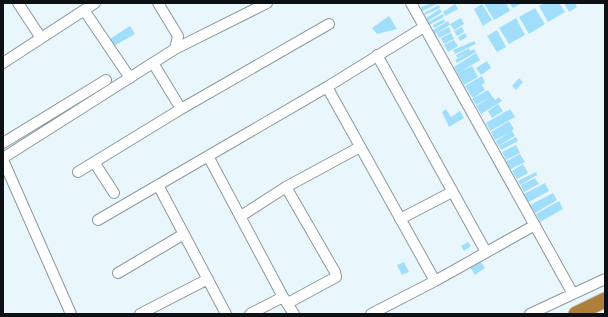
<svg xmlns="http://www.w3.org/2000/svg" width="608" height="317" font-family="'Asap Condensed',sans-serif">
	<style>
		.building { fill: #a1defb }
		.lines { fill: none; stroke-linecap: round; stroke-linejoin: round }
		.minor-casing { stroke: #8c989e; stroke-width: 12 }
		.highway-casing { stroke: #d3d4d5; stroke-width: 17 }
		.minor { stroke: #fff; stroke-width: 10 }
		.highway { stroke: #ac7f3a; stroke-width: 15 }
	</style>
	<rect width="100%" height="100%" fill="#e9f7fd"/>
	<path class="building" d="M 432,3 L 437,4 L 422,11 L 421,7 Z
		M 484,3 L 506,3 L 510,11 L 494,20 Z
		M 509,3 L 522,3 L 513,8 Z
		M 544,3 L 559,3 L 565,12 L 548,22 L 539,6 Z
		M 564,3 L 575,3 L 577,7 L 569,12 Z
		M 455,4 L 458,9 L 445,16 L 443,12 Z
		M 482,4 L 492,20 L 483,26 L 474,9 Z
		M 439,5 L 440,8 L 425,15 L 424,13 Z
		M 535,8 L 545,24 L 529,34 L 519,17 Z
		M 440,9 L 442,12 L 428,21 L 426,18 Z
		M 443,14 L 444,17 L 429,25 L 428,22 Z
		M 389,16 L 397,29 L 377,34 L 372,28 Z
		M 461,18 L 464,24 L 454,30 L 450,24 Z
		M 516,18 L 525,35 L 509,44 L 499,28 Z
		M 444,19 L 445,22 L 434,28 L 433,25 Z
		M 448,21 L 450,25 L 435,34 L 433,30 Z
		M 130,26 L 135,34 L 112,47 L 108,40 Z
		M 449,27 L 451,32 L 439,38 L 437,33 Z
		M 462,27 L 464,32 L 457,36 L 454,31 Z
		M 497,30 L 506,47 L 497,52 L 487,36 Z
		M 451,33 L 454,39 L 444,44 L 441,38 Z
		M 465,33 L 467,37 L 460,41 L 458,37 Z
		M 454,40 L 458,46 L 448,52 L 444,45 Z
		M 474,41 L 476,44 L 455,54 L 453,50 Z
		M 469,48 L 470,51 L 474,49 L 476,52 L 457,63 L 455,60 L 467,53 L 457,58 L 456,55 Z
		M 476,53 L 480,60 L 460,72 L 472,66 L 478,77 L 464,85 L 454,67 Z
		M 487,61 L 491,68 L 481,75 L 476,68 Z
		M 482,76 L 485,82 L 482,85 L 485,90 L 473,98 L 465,86 Z
		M 519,78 L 523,82 L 516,90 L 512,86 Z
		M 488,90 L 492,96 L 476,105 L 472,99 Z
		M 492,96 L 495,100 L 499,97 L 502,101 L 481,114 L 476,106 Z
		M 498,104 L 503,111 L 492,118 L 488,111 Z
		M 446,109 L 451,117 L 460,111 L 464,118 L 449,127 L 442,112 Z
		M 510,109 L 515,117 L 490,131 L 486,123 Z
		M 509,121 L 514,129 L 512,131 L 515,136 L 498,146 L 496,141 L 507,134 L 495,140 L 491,132 Z
		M 516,137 L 518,141 L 501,150 L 499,146 Z
		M 516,145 L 520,153 L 506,160 L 502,152 Z
		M 520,154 L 525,162 L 509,170 L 505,162 Z
		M 523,164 L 528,173 L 517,179 L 512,171 Z
		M 536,172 L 537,175 L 520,185 L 518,181 Z
		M 535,178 L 539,184 L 524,192 L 521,185 Z
		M 545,183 L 549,191 L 527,203 L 522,195 Z
		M 553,193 L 557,200 L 535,213 L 530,205 Z
		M 559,201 L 563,209 L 540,222 L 536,214 Z
		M 468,242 L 471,246 L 464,251 L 461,246 Z
		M 480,261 L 485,268 L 475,275 L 470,267 Z
		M 404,262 L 409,272 L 402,275 L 397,265 Z"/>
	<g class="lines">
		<defs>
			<path id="minor" d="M 18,3 L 41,38
				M 411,3 L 573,294
				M 84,10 L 130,78
				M 175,49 L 267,3
				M 377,55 L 486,252
				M 3,63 L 95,3
				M 153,63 L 181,109 L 329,24
				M 327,87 L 435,281
				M 3,143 L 106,80
				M 208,156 L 283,297 L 294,314
				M 3,158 L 175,49 L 178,36 L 158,3
				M 3,160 L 71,314
				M 94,162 L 114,193
				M 78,172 L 181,109
				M 158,185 L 226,314
				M 286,187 L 335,272 L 336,277 L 288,303
				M 241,216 L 286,187 L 360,147
				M 400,219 L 452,192
				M 98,220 L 327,87 L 424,27
				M 118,273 L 184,234
				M 140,314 L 208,279
				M 250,314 L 283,297
				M 371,314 L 435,281 L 535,225
				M 530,314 L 605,279"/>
			<path id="highway" d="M 576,314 L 605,300"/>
		</defs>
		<use href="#minor" class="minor-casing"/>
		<use href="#highway" class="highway-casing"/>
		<use href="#minor" class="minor"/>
		<use href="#highway" class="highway"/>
	</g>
	<rect width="608" height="317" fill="none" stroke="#0d1113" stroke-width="8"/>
</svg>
